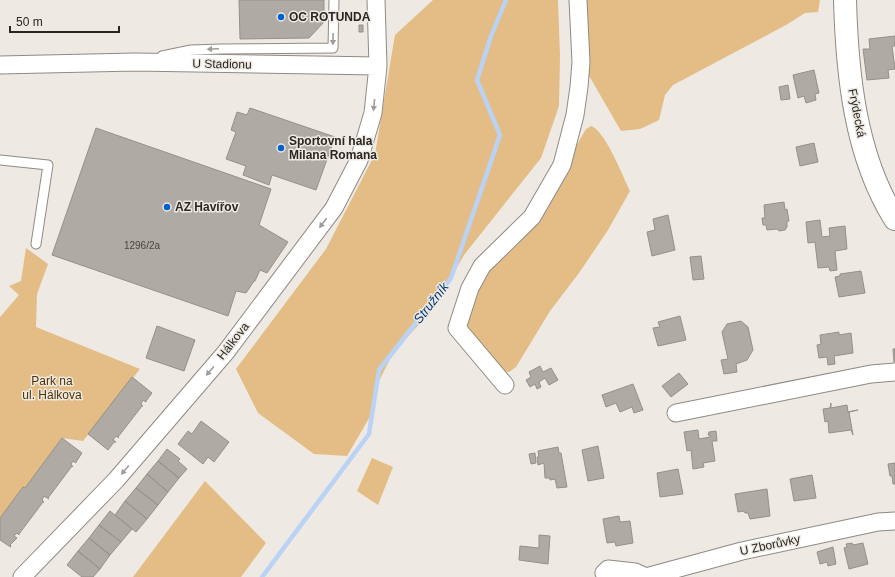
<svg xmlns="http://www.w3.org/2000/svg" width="895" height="577" font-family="Helvetica,sans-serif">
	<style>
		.green { fill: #e3bd85 }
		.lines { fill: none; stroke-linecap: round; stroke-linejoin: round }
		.stream { stroke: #bad3f5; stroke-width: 4.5 }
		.building { fill: #afaaa3; stroke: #959089 }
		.service-casing { stroke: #8f8a83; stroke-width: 11 }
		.minor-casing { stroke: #8f8a83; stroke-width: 19 }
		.tertiary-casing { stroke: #8f8a83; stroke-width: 24 }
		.service { stroke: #fff; stroke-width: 9 }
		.minor { stroke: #fff; stroke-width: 17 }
		.tertiary { stroke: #fff; stroke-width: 22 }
		.oneway { fill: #9e9d9c }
		.poi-dot { fill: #0262cb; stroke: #eee9e2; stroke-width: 1.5 }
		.labels { text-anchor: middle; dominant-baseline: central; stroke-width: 3; stroke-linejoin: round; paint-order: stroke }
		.number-label { font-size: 10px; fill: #4a4743 }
		.poi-label { font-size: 12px; font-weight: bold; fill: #282623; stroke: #eee9e2; text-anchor: start }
		.street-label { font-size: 12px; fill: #282623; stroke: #eee9e2 }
		.park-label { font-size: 12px; fill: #4e3300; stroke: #eee9e2 }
		.water-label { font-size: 13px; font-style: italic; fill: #003676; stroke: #eee9e2 }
	</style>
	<rect width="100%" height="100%" fill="#eee9e2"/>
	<path class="green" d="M 433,0 L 558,0 L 560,56 L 559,106 L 541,158 L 464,255 L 433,309 L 393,353 L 377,385 L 371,415 L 347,456 L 314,454 L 258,413 L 236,369 L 326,249 L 375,154 L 395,35 Z
		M 584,0 L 820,0 L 818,12 L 805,13 L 786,25 L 673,85 L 665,95 L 659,120 L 640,129 L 621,131 L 588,74 Z
		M 591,126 C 605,130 623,177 630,191 L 608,230 L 579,273 L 550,311 L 516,367 L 509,372 L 503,371 L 466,328 L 463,308 L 484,276 L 559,183 L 575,148 L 586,129 Z
		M 26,248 L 48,264 L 37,294 L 36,327 L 140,369 L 83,441 L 62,438 L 25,488 L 23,487 L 0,518 L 0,317 L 19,295 L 9,286 L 21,281 Z
		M 372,458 L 393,467 L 378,505 L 357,491 Z
		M 205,481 L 266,543 L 241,577 L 133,577 Z"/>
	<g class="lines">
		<path class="stream" d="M 262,577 L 369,434 L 379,370 L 451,278 L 500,135 L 477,80 L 491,36 L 506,0"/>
	</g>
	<path class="building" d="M 239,0 L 324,0 L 324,22 L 309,38 L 240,39 Z
		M 359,25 L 363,25 L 363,32 L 359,32 Z
		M 895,36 L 895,46 L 892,46 L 895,69 L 888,70 L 889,78 L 867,80 L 863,49 L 870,49 L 869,39 Z
		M 814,70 L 819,93 L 815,94 L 816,100 L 806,103 L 804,96 L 798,98 L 793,75 Z
		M 788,85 L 790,99 L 781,100 L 779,87 Z
		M 250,108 L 335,137 L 316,190 L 272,175 L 269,185 L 243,175 L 246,166 L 226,159 L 236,132 L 231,130 L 237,112 L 247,115 Z
		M 96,128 L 271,189 L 259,225 L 288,242 L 267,273 L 260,270 L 255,281 L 254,281 L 246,293 L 236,291 L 228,316 L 52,255 Z
		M 814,143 L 818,162 L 800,166 L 796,147 Z
		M 784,202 L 785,210 L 787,209 L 789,221 L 787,221 L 787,227 L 785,230 L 779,231 L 777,229 L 767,230 L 766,225 L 763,225 L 762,218 L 765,218 L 764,205 Z
		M 668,215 L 675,250 L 652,256 L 647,232 L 655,230 L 653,219 Z
		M 820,220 L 822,237 L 830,236 L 829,228 L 845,226 L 847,249 L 835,251 L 837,270 L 830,271 L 829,267 L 818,268 L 815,242 L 808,243 L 806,222 Z
		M 701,256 L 704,279 L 693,280 L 690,257 Z
		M 861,271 L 865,293 L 839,297 L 835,277 L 840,276 L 840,274 Z
		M 680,316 L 686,340 L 658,346 L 653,328 L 660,327 L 658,322 Z
		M 741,321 L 748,327 L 753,350 L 747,360 L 736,364 L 737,372 L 724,374 L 721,360 L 728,359 L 722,332 L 727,324 Z
		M 157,326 L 195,340 L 184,371 L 146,358 Z
		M 839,332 L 839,335 L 851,333 L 853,353 L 834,356 L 835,364 L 828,365 L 827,357 L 819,358 L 817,345 L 821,344 L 820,335 Z
		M 893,349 L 895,349 L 895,362 L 894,362 Z
		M 540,366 L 543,372 L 551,368 L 558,380 L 549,385 L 545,378 L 539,382 L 541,387 L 537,389 L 535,384 L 530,387 L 526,380 L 531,377 L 529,372 Z
		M 679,373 L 688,384 L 671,397 L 662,386 Z
		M 132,377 L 152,393 L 146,401 L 146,402 L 143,400 L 141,404 L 143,406 L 142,406 L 118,437 L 119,438 L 116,436 L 113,440 L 116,442 L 114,442 L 108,450 L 88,434 Z
		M 633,384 L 643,410 L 634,413 L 632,407 L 620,412 L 616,403 L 606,407 L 602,395 Z
		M 831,403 L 831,408 L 847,405 L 848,412 L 858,410 L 849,412 L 853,435 L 851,430 L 829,433 L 828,421 L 825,422 L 823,409 L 830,408 Z
		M 201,421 L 229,442 L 214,462 L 208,457 L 203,464 L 178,444 L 188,431 L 192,434 Z
		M 698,430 L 699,439 L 710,437 L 710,435 L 708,435 L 709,432 L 716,431 L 717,441 L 712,441 L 715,461 L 703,463 L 704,467 L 693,469 L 691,450 L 687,451 L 684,432 Z
		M 62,438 L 82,453 L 76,462 L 76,463 L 73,461 L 71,464 L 73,467 L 72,466 L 48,498 L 49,499 L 44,496 L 42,500 L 44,502 L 43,502 L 19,534 L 19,535 L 17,533 L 14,536 L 17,538 L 10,545 L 11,547 L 9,546 L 0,540 L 0,518 L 23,487 L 25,488 Z
		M 598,446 L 604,478 L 588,481 L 582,450 Z
		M 558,447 L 559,453 L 561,453 L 567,487 L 557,488 L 555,479 L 550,480 L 550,478 L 545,478 L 544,463 L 538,465 L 537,457 L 539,457 L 538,451 Z
		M 167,449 L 180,459 L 178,461 L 187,469 L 179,478 L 158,461 Z
		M 535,453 L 536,463 L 531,464 L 529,454 Z
		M 158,461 L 179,478 L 168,492 L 147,474 Z
		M 895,463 L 895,484 L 893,484 L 892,476 L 890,476 L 888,464 Z
		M 678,469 L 683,494 L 660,497 L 657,473 Z
		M 147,474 L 168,492 L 158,505 L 136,488 Z
		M 812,475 L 816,498 L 794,501 L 790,479 Z
		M 136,488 L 158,505 L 147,519 L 125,501 Z
		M 767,489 L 770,516 L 750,519 L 748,513 L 745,513 L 744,511 L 738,512 L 735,494 Z
		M 125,501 L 147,519 L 136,532 L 115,515 Z
		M 110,511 L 132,529 L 121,542 L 99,525 Z
		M 619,516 L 620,522 L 630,521 L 633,543 L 616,546 L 615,542 L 607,543 L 603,519 Z
		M 99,525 L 121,542 L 110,555 L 89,538 Z
		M 539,535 L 550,536 L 548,564 L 519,560 L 520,546 L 539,548 Z
		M 89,538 L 110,555 L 100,569 L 78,551 Z
		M 852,543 L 853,545 L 863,543 L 868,564 L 849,569 L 844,548 L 847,547 L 846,544 Z
		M 833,547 L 836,564 L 828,566 L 827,562 L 820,564 L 817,552 Z
		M 78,551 L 100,569 L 93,577 L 82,577 L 67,565 Z"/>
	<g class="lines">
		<defs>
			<path id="service" d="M 162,56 L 191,50 L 221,49 L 333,48 L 334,0
				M 0,160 L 48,165 L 36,244"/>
			<path id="minor" d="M 0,65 L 135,62 L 378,66
				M 505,385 L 457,328 L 470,288 L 482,266 L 532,217 L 562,165 L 575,115 L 579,87 L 581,62 L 578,0
				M 676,413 L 871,374 L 895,372
				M 22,577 L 116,480 L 226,352 L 334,208 L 359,160 L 373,113 L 378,66 L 376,0
				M 606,577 L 604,573 L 608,569 L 635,572 L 646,577
				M 646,577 L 742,551 L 878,522 L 895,521"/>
			<path id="tertiary" d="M 845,0 C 847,73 855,156 895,219"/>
		</defs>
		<use href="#service" class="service-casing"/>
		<use href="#minor" class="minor-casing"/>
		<use href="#tertiary" class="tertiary-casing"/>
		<use href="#service" class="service"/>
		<use href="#minor" class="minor"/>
		<use href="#tertiary" class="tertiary"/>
	</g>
	<defs><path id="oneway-solid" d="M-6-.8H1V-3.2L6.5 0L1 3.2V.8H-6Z"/></defs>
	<g class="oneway">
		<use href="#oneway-solid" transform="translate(333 39) rotate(91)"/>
		<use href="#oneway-solid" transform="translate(213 49) rotate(177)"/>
		<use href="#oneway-solid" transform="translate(374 105) rotate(96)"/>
		<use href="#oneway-solid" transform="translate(323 223) rotate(127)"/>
		<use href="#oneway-solid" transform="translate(210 371) rotate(131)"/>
		<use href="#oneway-solid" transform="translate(125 470) rotate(130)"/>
	</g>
	<g class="poi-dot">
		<circle cx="281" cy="17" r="4"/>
		<circle cx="281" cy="148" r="4"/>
		<circle cx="167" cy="207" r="4"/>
	</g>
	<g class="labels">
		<g class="number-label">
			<text x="142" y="245">1296/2a</text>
		</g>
		<g class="poi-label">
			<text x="289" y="17">OC ROTUNDA</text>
			<text x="289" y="141">Sportovní hala<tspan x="289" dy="14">Milana Romana</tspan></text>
			<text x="175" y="207">AZ Havířov</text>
		</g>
		<g class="street-label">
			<text transform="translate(222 64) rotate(1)">U Stadionu</text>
			<text transform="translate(857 113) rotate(79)">Frýdecká</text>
			<text transform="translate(233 341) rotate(-52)">Hálkova</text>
			<text transform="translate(770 545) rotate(-12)">U Zborůvky</text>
		</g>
		<g class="park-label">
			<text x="52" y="381">Park na<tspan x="52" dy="14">ul. Hálkova</tspan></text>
		</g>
		<g class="water-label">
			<text transform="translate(431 303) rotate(-52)">Stružník</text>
		</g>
	</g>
	<path d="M10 26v6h109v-6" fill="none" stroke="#282623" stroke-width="2"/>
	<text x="16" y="26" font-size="12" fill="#282623" stroke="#eee9e2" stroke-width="3" paint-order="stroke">50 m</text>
</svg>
